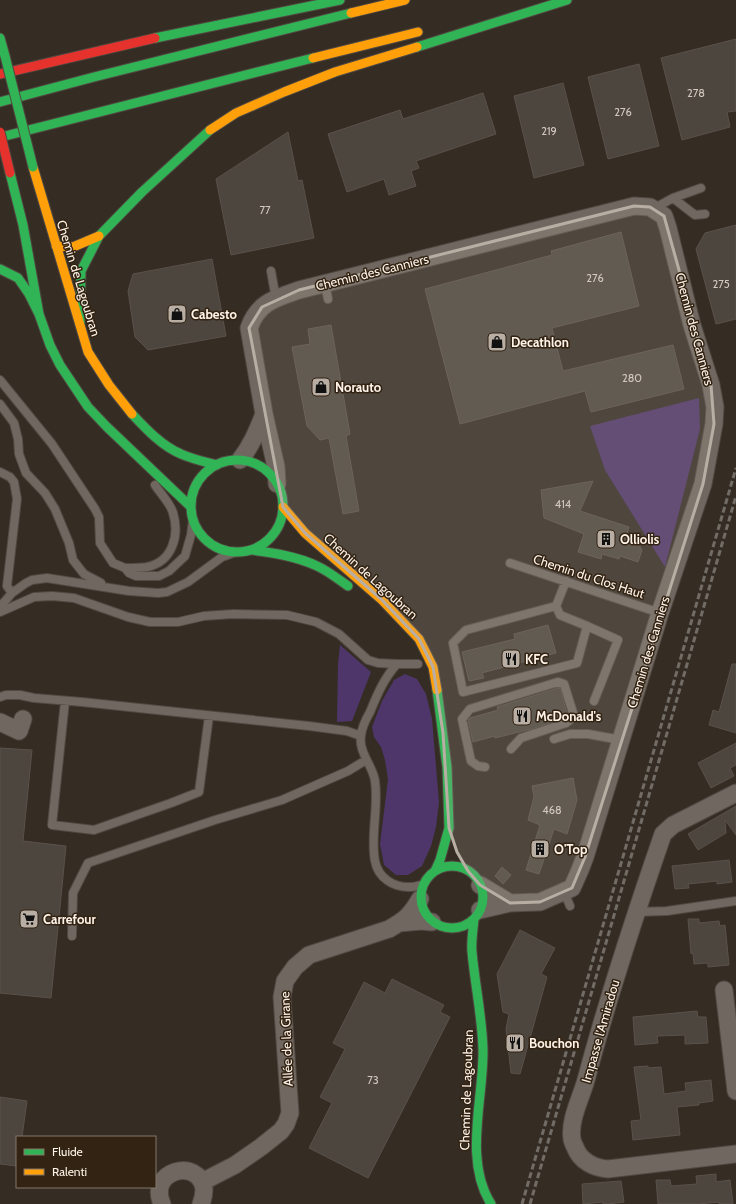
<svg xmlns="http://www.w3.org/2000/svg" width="736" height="1204" font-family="Cabin,sans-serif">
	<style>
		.green { fill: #4f366a }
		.building { fill: #4d463e; stroke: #5a524a }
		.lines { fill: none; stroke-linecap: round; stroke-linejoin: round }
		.lane-casing { stroke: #514942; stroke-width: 10 }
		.street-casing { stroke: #514942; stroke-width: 19 }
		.fast-casing { stroke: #514942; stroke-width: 11 }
		.slow-casing { stroke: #514942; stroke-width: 11 }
		.jam-casing { stroke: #514942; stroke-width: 11 }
		.lane { stroke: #706860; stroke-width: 8 }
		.street { stroke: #706860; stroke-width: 17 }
		.fast { stroke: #30b455; stroke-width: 9 }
		.slow { stroke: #ff9f0a; stroke-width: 9 }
		.jam { stroke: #e5322d; stroke-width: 9 }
		.rail { stroke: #716c65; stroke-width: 3; stroke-dasharray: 6 3; stroke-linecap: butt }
		.fast-bridge-casing { stroke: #514942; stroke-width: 11; stroke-linecap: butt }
		.jam-bridge-casing { stroke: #514942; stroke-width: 11; stroke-linecap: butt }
		.fast-bridge { stroke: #30b455; stroke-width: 9 }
		.jam-bridge { stroke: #e5322d; stroke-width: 9 }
		.marked { fill: #b8aea3; fill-opacity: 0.2; stroke: #b8aea3; stroke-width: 3; stroke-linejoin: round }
		.labels { text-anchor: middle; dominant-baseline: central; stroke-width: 3; stroke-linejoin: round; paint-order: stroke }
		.number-label { font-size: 11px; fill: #d2c8be }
		.street-label { font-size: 13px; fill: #fef3e8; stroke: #322313 }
		.poi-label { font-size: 13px; font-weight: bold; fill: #fef3e8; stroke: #322313; text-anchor: start }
	</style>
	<rect width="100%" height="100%" fill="#352d24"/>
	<path class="green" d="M 699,398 L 700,429 L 665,567 L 605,470 L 590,426 Z
		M 340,645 L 371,672 L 352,721 L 337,722 L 338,664 Z
		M 405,674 L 417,679 L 426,694 L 432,719 L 439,802 L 436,827 L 431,846 L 422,866 L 408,875 L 396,875 L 384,865 L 380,844 L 388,779 L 385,760 L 381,747 L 374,737 L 372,727 L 382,701 L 394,680 Z"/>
	<path class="building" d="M 736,39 L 736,111 L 727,112 L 730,127 L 682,140 L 661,58 Z
		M 639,64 L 659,146 L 608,159 L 588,77 Z
		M 563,83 L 584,165 L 534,178 L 514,96 Z
		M 483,93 L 496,134 L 416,161 L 419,168 L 411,171 L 416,186 L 389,195 L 384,179 L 347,192 L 328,134 L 400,110 L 403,119 Z
		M 288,132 L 298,181 L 302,180 L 314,238 L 231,255 L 216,179 Z
		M 736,225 L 736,319 L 716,324 L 696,249 L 705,233 Z
		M 621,232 L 639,306 L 552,328 L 563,371 L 673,345 L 684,389 L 591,412 L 585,391 L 460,424 L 425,289 L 552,255 L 551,251 Z
		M 212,259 L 226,336 L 148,350 L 135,337 L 128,291 L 133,274 Z
		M 331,325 L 350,434 L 346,436 L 359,511 L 343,514 L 329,438 L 320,440 L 307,426 L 292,347 L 310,344 L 308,329 Z
		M 593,481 L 580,511 L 629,527 L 627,534 L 634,537 L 642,550 L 638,562 L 620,556 L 619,559 L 602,554 L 601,559 L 578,552 L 584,534 L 544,518 L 541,490 Z
		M 548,625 L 556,653 L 482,673 L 484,678 L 469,681 L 462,652 L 515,639 L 514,634 Z
		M 732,664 L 736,664 L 736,733 L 709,725 L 713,710 L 719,712 Z
		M 558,688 L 560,688 L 567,714 L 563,718 L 535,728 L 495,738 L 495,736 L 473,742 L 468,720 L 470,718 L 498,710 L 497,707 Z
		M 736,743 L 736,765 L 730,768 L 734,776 L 711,788 L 698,763 Z
		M 0,748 L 32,750 L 23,841 L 66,846 L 51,998 L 0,993 Z
		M 573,778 L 577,800 L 567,834 L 554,829 L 539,874 L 526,870 L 540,825 L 528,820 L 534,797 L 532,786 Z
		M 736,806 L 736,835 L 725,820 L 726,833 L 698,850 L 688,834 Z
		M 729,860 L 732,882 L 717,884 L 717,881 L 688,884 L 689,888 L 675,889 L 672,866 Z
		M 502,867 L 511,875 L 503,884 L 495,876 Z
		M 688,919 L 699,919 L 699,923 L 719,921 L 720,926 L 725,925 L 729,965 L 708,967 L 708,963 L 694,964 L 693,953 L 691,954 Z
		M 520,930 L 555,948 L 541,974 L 547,977 L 520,1074 L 511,1073 L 506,1029 L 509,1014 L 503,1012 L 497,974 Z
		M 392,979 L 444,1005 L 440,1012 L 450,1017 L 368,1178 L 309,1148 L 332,1103 L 320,1097 L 345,1049 L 333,1043 L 364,982 L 385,993 Z
		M 697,1011 L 698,1017 L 706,1017 L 708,1043 L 685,1044 L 685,1035 L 657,1036 L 658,1043 L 635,1045 L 633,1017 Z
		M 648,1066 L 648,1068 L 661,1067 L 664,1094 L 686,1091 L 685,1083 L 711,1080 L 713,1101 L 699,1103 L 699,1105 L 677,1107 L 680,1135 L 633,1140 L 631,1121 L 641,1120 L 634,1067 Z
		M 0,1097 L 27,1101 L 22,1137 L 17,1137 L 17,1166 L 0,1164 Z
		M 716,1174 L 716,1182 L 730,1180 L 733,1204 L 719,1204 L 719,1202 L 698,1204 L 658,1204 L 656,1180 L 670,1180 L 671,1186 L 697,1184 L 696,1176 Z
		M 621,1181 L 624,1202 L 608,1204 L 603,1204 L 603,1202 L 583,1204 L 582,1184 Z"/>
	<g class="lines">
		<defs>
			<path id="lane" d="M 673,198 L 695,215 L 705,214
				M 653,209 L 673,198 L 701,188
				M 271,271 L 276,299
				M 325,284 L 328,299
				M 0,380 L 52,444 L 95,509 L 99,517 L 100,543 L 113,563 L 125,568 L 129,573 L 136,576 L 159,576 L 169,571 L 185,556 L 191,535 L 193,520
				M 0,404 L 14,423 L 18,439 L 19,454 L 26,473 L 45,493 L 55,509 L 69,543 L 73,560 L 84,574 L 101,583
				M 0,472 L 10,477 L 14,482 L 17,499 L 7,586 L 12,593
				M 510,563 L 660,613
				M 125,568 C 132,568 140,568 147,567 C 172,562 180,536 173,513 C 171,504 160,493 155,485
				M 556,606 L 466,630 L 453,643 L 463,692 L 577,663 L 587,626 L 560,615 L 556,606 L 566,581
				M 0,607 L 12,593 L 26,583 L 32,580 L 47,578 L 129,591 L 158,593 L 167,592 L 188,582 L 222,557 L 236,552
				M 0,612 L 34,597 L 52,596 L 74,598 L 128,617 L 150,622 L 178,622 L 204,616 L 233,614 L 287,615 L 316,622 L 339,634 L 368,660 L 378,663 L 397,664 L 418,664
				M 587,626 L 618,640 L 594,701
				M 397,664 C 384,678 377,695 370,712 C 366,719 362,727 361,735 C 358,752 373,766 375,781 C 379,807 370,837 375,861 C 378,878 394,888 411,887 C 415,887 419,885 423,885
				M 0,697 L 6,695 L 20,695 L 34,698 L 82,702 L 309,726 L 347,731 L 361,736
				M 65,701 L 52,825 L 94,830 L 171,803 L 199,792 L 209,716
				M 554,739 L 570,734 L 588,734 L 621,740
				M 485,767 L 478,766 L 471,761 L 462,719 L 470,709 L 558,682 L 564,684 L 573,713 L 571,719 L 566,723 L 521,738 L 511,749
				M 564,892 L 570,906
				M 636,912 L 667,911 L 736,901
				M 72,936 L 73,893 L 88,863 L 215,820 L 282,800 L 348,771 L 366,760"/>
			<path id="street" d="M 240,460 C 251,446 257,432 264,414
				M 277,484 L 276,467 L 264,414 L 249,328 C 258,302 276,298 299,290 L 634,206 L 650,207 L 664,216 L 668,228 L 692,325 L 711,385 L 715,407 L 714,424 L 703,484 L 660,613 L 585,857 L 580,870 L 572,888 L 540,902 L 510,903 L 480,910
				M 0,722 L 19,731 L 23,719
				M 736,793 L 673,825 L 663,834 C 635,915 608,997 586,1080 C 581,1098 569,1120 572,1139 C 572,1141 574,1145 575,1147 C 580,1161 594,1168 608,1169 L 736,1154
				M 480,885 L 510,903
				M 399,923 L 421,921 L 432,922
				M 724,990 L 736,1091
				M 202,1182 L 235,1165 L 261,1147 L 281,1131 L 286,1124 L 290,1113 L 282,997 L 285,981 L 295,967 L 309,955 L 389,929 C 405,920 411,915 420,899
				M 162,1204 C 147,1170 199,1157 204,1189 C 204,1194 203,1199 201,1204"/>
			<path id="fast" d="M 0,38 L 5,56
				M 155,38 L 340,0
				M 417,47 L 567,0
				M 0,102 L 94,77 L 351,13
				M 5,136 L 313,58
				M 10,173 L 23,225 L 39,314 L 50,345 L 60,365 L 88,407 L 107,427 L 191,507
				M 0,269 L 18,278 L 29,294 L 39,314
				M 80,323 L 81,271 L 99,236 L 142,192 L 210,130
				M 132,414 C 146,429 162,446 181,454 C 192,459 205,462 217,465
				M191 506a46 46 0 1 1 92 0a46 46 0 1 1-92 0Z
				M 251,550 C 273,553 296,556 317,566 C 328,571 338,579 348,586
				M421 897a31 31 0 1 1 62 0a31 31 0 1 1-62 0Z
				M 435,871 L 440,860 L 449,828 L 447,767 L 437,690
				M 474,919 C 473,930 471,942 472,952 C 475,985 482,1016 483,1049 C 484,1098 463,1159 491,1204"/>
			<path id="slow" d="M 351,13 L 405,0
				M 313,58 L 418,32
				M 210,130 L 236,113 L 284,92 L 335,72 L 417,47
				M 33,167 L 88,352 L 109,385 L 132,414
				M 56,246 L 73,247 L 99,236
				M 283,507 L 305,533 L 381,599 L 419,639 L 433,667 L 437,690"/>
			<path id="jam" d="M 0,74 L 155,38"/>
		</defs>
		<use href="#lane" class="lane-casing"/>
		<use href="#street" class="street-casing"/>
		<use href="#fast" class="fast-casing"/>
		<use href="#slow" class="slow-casing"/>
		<use href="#jam" class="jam-casing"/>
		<use href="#lane" class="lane"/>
		<use href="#street" class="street"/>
		<use href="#fast" class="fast"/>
		<use href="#slow" class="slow"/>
		<use href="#jam" class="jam"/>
		<path class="rail" d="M 522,1204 L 736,468
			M 530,1204 L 736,496"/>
		<defs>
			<path id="fast-bridge" d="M 5,56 L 33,167"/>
			<path id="jam-bridge" d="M 0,132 L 10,173"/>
		</defs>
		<use href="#fast-bridge" class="fast-bridge-casing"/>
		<use href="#jam-bridge" class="jam-bridge-casing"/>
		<use href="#fast-bridge" class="fast-bridge"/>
		<use href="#jam-bridge" class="jam-bridge"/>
	</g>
	<path class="marked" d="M 634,206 L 650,207 L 664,216 L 711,385 L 714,424 L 703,484 L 585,857 L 572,888 L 540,902 L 510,903 L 480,885 L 468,871 L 457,852 L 449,828 L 443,733 L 433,667 L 419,639 L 381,599 L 305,533 L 283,507 L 249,328 L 262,307 L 299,290 Z"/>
	<defs>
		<symbol id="shop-square" viewBox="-11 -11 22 22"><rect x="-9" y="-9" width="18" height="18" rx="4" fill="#b8aea3" stroke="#322313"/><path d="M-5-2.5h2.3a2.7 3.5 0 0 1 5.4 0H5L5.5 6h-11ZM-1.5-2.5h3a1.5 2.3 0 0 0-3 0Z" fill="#111"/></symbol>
		<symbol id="building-square" viewBox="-11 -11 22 22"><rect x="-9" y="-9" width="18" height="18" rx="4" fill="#b8aea3" stroke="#322313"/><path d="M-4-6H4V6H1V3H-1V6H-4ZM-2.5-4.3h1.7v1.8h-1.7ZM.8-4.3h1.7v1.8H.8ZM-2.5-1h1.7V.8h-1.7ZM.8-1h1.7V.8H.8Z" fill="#111"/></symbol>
		<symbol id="restaurant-square" viewBox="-11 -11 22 22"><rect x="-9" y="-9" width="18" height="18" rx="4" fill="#b8aea3" stroke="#322313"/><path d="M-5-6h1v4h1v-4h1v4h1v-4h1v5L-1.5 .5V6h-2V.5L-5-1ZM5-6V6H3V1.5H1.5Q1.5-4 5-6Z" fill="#111"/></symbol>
		<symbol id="supermarket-square" viewBox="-11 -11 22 22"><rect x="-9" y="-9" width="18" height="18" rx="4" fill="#b8aea3" stroke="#322313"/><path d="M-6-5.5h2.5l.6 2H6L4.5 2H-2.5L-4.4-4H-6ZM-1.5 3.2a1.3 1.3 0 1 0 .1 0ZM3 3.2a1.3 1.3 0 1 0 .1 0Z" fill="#111"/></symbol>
	</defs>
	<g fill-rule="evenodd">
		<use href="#shop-square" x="166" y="303" width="22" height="22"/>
		<use href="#shop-square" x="486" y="331" width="22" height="22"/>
		<use href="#shop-square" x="310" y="376" width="22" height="22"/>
		<use href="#building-square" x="595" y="528" width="22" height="22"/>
		<use href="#restaurant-square" x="500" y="648" width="22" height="22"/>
		<use href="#restaurant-square" x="511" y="705" width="22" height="22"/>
		<use href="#building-square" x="529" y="838" width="22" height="22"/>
		<use href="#supermarket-square" x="18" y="908" width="22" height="22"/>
		<use href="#restaurant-square" x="504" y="1032" width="22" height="22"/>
	</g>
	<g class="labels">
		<g class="number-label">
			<text x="696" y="93">278</text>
			<text x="623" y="112">276</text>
			<text x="549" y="131">219</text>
			<text x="265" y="210">77</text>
			<text x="595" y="278">276</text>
			<text x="721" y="284">275</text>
			<text x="632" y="378">280</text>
			<text x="563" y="504">414</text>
			<text x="552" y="810">468</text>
			<text x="373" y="1080">73</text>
		</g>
		<g class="street-label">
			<text transform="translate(372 272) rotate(-14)">Chemin des Canniers</text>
			<text transform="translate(79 278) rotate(73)">Chemin de Lagoubran</text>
			<text transform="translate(695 329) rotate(75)">Chemin des Canniers</text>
			<text transform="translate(371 576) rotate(42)">Chemin de Lagoubran</text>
			<text transform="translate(589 576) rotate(18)">Chemin du Clos Haut</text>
			<text transform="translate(648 652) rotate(-73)">Chemin des Canniers</text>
			<text transform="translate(600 1031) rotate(-74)">Impasse l'Amiradou</text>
			<text transform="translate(286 1039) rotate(-92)">Allée de la Girane</text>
			<text transform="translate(466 1090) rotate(-88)">Chemin de Lagoubran</text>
		</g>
		<g class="poi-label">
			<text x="191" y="314">Cabesto</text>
			<text x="511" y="342">Decathlon</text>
			<text x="335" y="387">Norauto</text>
			<text x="620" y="539">Olliolis</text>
			<text x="525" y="659">KFC</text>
			<text x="536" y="716">McDonald's</text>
			<text x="554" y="849">O'Top</text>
			<text x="43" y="919">Carrefour</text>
			<text x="529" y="1043">Bouchon</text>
		</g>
	</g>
	<rect x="16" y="1136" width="140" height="52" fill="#322313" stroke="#847668"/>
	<rect x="24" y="1149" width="20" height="6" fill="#30b455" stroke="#847668"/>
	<text x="52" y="1156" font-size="12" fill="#fef3e8">Fluide</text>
	<rect x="24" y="1169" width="20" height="6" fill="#ff9f0a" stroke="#847668"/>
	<text x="52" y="1176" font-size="12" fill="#fef3e8">Ralenti</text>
</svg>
